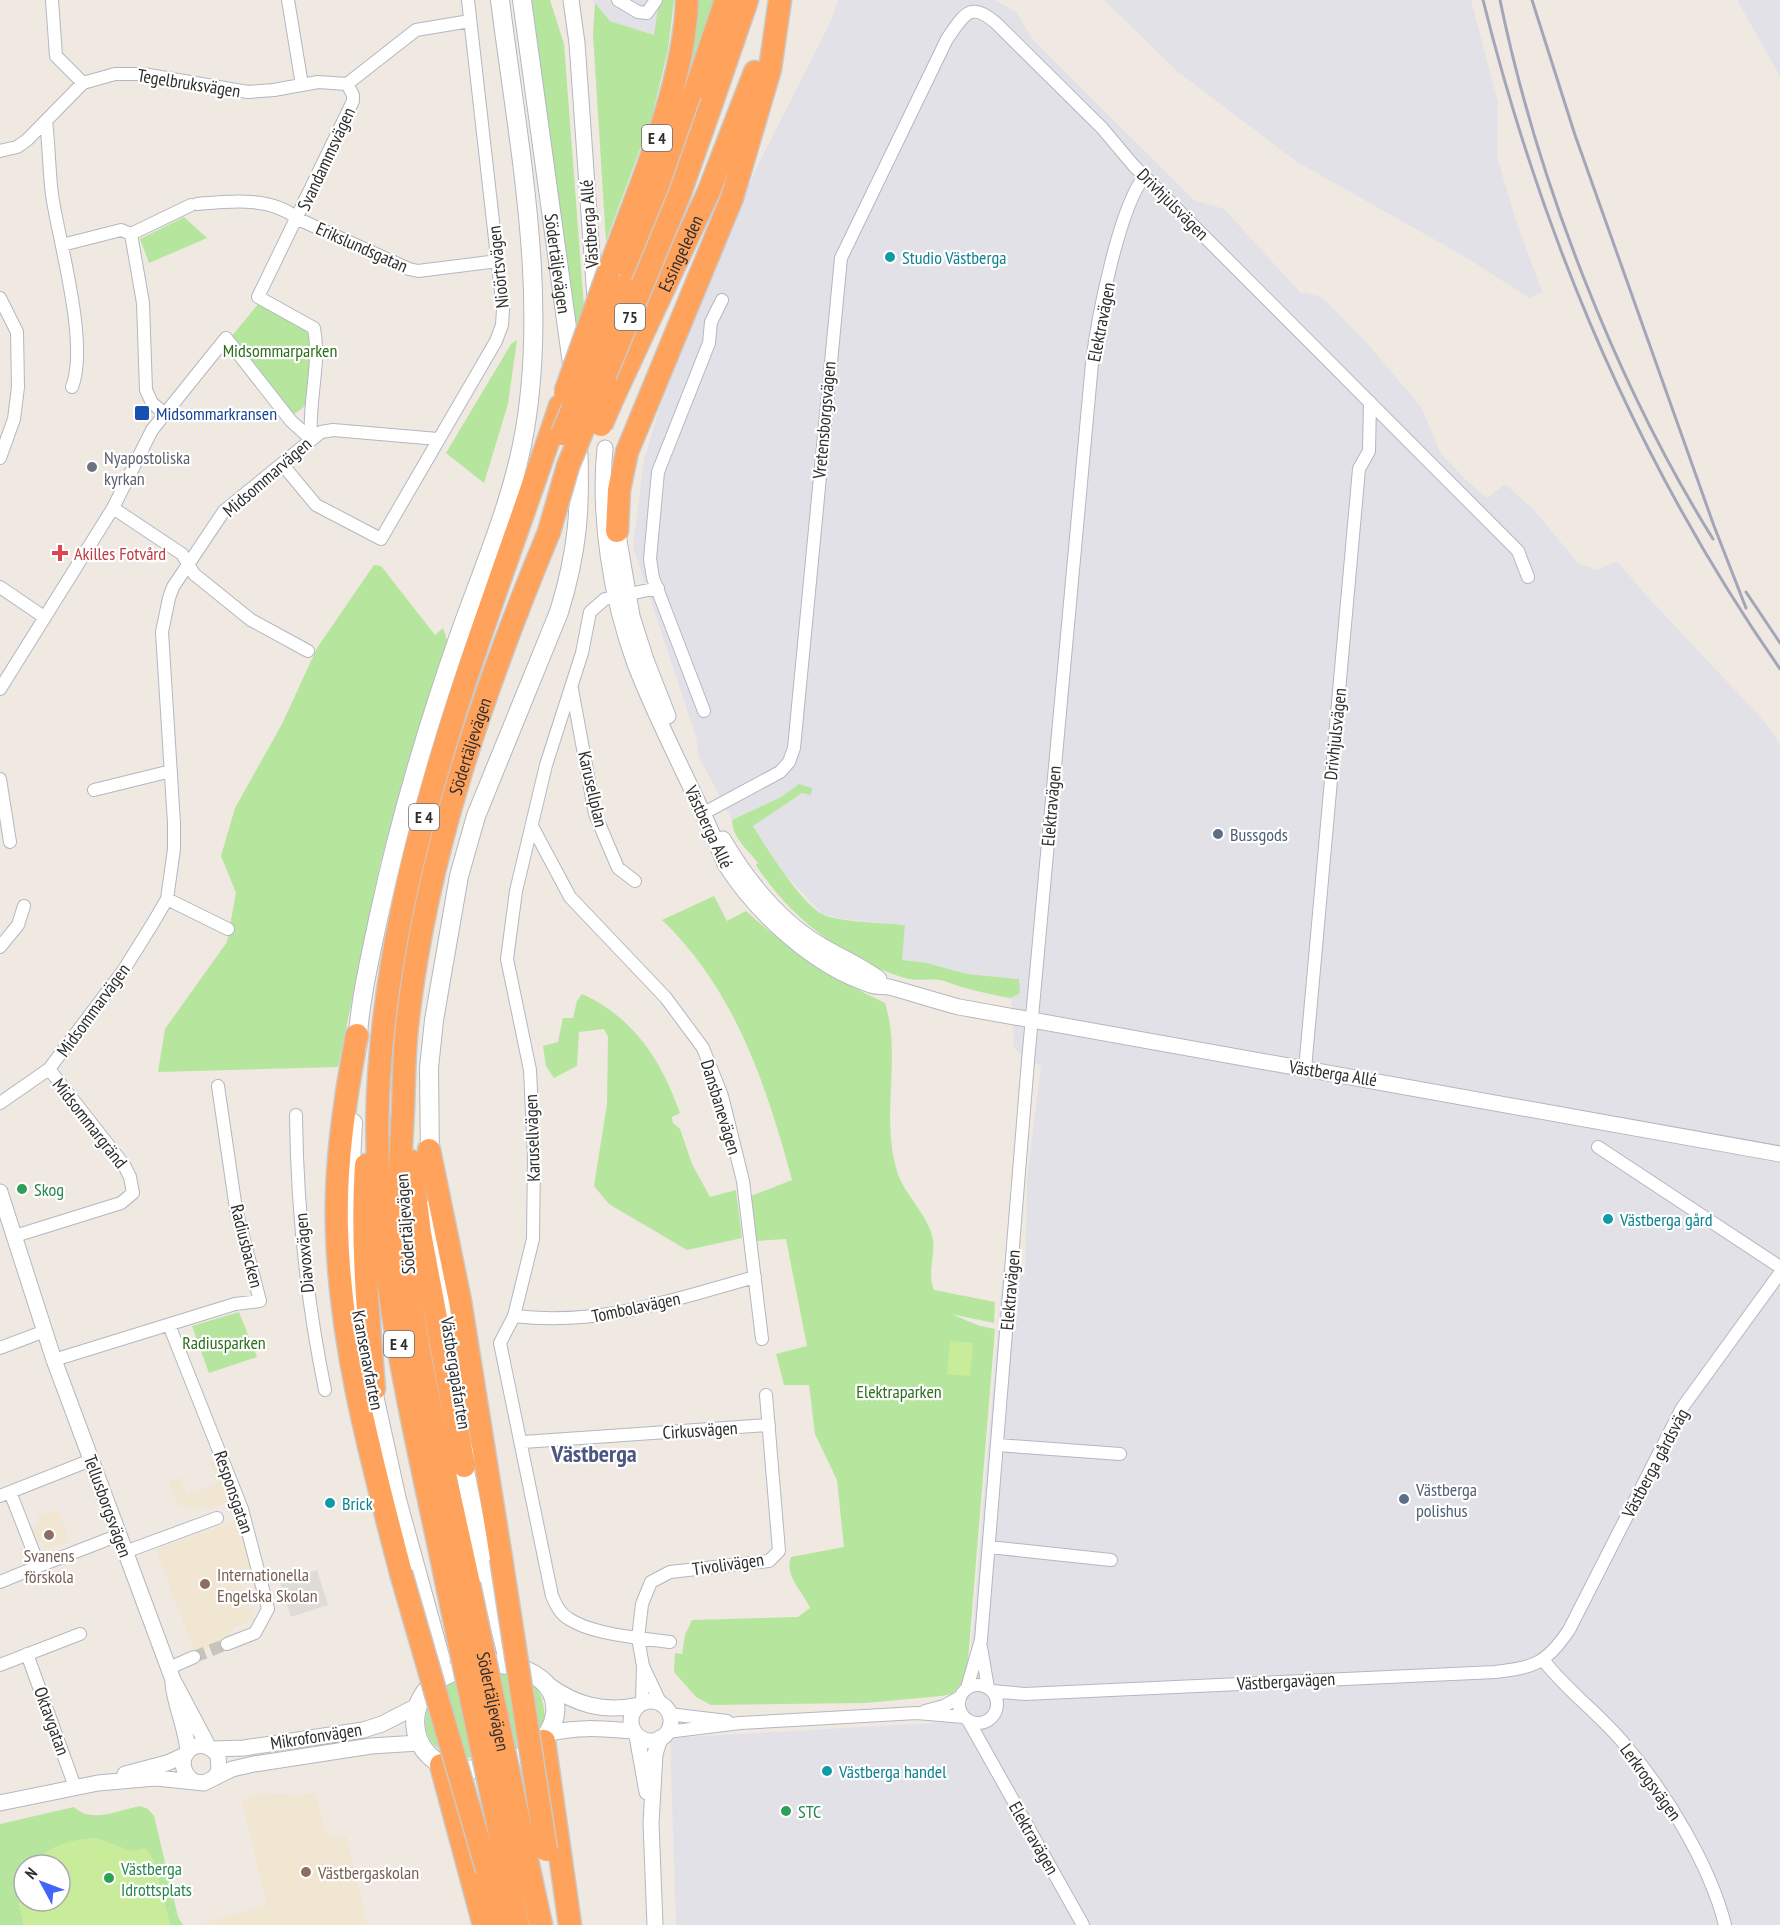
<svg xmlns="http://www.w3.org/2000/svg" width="1780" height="1925" font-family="'PT Sans Narrow',sans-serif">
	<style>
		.industrial { fill: #e3e1e8 }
		.education { fill: #f0e6d1 }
		.green { fill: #b6e59e }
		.pitch { fill: #c9ec9a }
		.plaza { fill: #dfdcd8 }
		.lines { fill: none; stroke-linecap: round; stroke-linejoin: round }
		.minor-tunnel { stroke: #c8c4bd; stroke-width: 12; stroke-dasharray: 12 6; stroke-linecap: butt }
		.minor-casing { stroke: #b4b7c1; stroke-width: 14 }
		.tertiary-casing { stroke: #b4b7c1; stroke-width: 17 }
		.secondary-casing { stroke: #b4b7c1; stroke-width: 20 }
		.motorway-casing { stroke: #c9c9c9; stroke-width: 25 }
		.minor { stroke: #fff; stroke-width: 12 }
		.tertiary { stroke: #fff; stroke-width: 15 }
		.secondary { stroke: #fff; stroke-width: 18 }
		.motorway { stroke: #ffa35c; stroke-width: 22 }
		.rail { stroke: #a3a6b8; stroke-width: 3 }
		.motorway-bridge-casing { stroke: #c9c9c9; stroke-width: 25; stroke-linecap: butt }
		.motorway-bridge { stroke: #ffa35c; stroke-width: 22 }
		.culture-dot { fill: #0f9aa8; stroke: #fff; stroke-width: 2 }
		.transit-dot { fill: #1a4fb4; stroke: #fff; stroke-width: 2 }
		.worship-dot { fill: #6b7280; stroke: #fff; stroke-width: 2 }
		.health-dot { fill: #e0444e; stroke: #fff; stroke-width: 2 }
		.service-dot { fill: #5c6f8a; stroke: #fff; stroke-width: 2 }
		.leisure-dot { fill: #2e9e5b; stroke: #fff; stroke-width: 2 }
		.education-dot { fill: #8d6e63; stroke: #fff; stroke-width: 2 }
		.labels { text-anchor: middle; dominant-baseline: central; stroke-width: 4.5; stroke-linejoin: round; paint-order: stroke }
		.shield { fill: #fff; stroke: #6d6d6d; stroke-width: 1.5 }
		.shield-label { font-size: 16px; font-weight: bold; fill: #2e2e2e }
		.street-label { font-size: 18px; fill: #2e2e2e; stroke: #fff }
		.culture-label { font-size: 18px; fill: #0d838f; stroke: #fff; text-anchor: start }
		.park-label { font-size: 18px; fill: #2c6e1b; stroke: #fff }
		.transit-label { font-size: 18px; fill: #164399; stroke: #fff; text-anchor: start }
		.worship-label { font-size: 18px; fill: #5b616d; stroke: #fff; text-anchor: start }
		.health-label { font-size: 18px; fill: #be3a42; stroke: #fff; text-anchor: start }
		.service-label { font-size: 18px; fill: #4e5e75; stroke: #fff; text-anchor: start }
		.leisure-label { font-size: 18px; fill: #27864d; stroke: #fff; text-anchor: start }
		.education-label { font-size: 18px; fill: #785e54; stroke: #fff; text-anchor: start }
		.district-label { font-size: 24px; font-weight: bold; fill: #4d5680; stroke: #fff }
	</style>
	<rect width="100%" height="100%" fill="#efe9e1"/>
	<path class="industrial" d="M 592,0 L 659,0 L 655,35 L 610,21 Z
		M 838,0 L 995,0 L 1016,12 L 1034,41 L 1194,200 L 1224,209 L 1300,292 L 1318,296 L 1328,303 L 1367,343 L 1421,407 L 1441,454 L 1465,479 L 1487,498 L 1505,484 L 1534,510 L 1578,563 L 1597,570 L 1617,561 L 1645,594 L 1764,721 L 1780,744 L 1780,1925 L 676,1925 L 670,1738 L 965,1721 L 1003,1269 L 1025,1276 L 1027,1181 L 1041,1065 L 1028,1061 L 1014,1048 L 1011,998 L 1018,991 L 1019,979 L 967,974 L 927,963 L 901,960 L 905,925 L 842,919 L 822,914 L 782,871 L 753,825 L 802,793 L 799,784 L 781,797 L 732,820 L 699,757 L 696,737 L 633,547 L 644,460 L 664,393 L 755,171 L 830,23 Z
		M 1104,0 L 1471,0 L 1498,102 L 1497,157 L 1515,218 L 1542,292 L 1529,298 L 1462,255 L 1297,162 L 1177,71 Z
		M 1737,0 L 1780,0 L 1780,76 Z"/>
	<path class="education" d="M 214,1460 L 230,1501 L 209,1510 L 207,1506 L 193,1509 L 179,1505 L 168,1482 L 180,1477 L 187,1494 L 218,1484 L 210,1462 Z
		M 58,1509 L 69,1541 L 45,1550 L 42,1541 L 36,1544 L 29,1529 L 40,1524 L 37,1517 Z
		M 238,1519 L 250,1568 L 237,1573 L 254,1620 L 231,1629 L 226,1641 L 195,1653 L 156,1550 Z
		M 264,1793 L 295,1795 L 316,1793 L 326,1833 L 332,1838 L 346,1836 L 367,1925 L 198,1925 L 267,1905 L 242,1801 Z"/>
	<path class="green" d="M 530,0 L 550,0 L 564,44 L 584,307 L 576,330 Z
		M 659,0 L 674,0 L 668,50 L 652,117 L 606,241 L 593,34 L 595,3 L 610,21 L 654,35 Z
		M 698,0 L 715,0 L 666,135 L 686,63 Z
		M 184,217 L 207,238 L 149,263 L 140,239 Z
		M 259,303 L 306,330 L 313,342 L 305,406 L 293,415 L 231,337 Z
		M 517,340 L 508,404 L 484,483 L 446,453 L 511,344 Z
		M 374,565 L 381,566 L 435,635 L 443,628 L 447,640 L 406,768 L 380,864 L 338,1067 L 158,1072 L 165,1029 L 227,942 L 236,893 L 221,856 L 235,808 L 282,724 L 317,648 Z
		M 799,784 L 812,788 L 811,795 L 802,793 L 753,826 C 767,848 800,902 822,914 C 836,922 886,923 905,925 L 902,960 L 927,963 L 967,974 L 1019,979 L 1020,993 L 1011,998 C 992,995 962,988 944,981 C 935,978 920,981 909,979 C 849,964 788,916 756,865 L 758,863 C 749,851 732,838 732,820 L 781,797 Z
		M 714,896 L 727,921 L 746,911 C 788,950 833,978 885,1003 C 902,1057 880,1116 897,1171 C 904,1195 929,1215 933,1240 C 935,1257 927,1274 934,1290 L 995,1302 L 994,1323 L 951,1314 L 980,1326 L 995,1329 L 967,1672 L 962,1683 L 952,1694 L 941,1696 L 865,1703 L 711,1705 L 696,1697 L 674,1672 L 675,1653 L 682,1654 L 685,1635 L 692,1620 L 798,1617 L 810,1608 C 803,1591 784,1577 791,1557 L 844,1547 L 837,1480 L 815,1434 L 809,1385 L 784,1385 L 776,1354 L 807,1346 L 786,1239 L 756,1241 L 751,1196 L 792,1180 C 766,1084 735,990 662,920 Z
		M 582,994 C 634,1017 662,1062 680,1113 L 672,1117 L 673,1123 L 680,1129 L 692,1164 L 710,1197 L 736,1190 L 742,1238 L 687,1250 L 609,1204 L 594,1186 L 607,1104 L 608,1037 L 604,1029 L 579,1032 L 577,1066 L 554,1078 L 546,1066 L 543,1046 L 558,1042 L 563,1018 L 573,1018 L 577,1001 Z
		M 239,1312 L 257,1357 L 209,1373 L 192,1326 Z
		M 504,1672 C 512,1675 523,1676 530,1681 C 538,1687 541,1695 543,1704 C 555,1751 476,1768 444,1752 C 415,1738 423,1700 446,1685 C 463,1674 485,1673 504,1672 Z
		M 140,1806 L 148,1809 L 154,1816 L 178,1917 L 183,1925 L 170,1925 L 153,1860 L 96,1838 L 40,1855 L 30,1865 L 24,1865 L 24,1872 L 15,1884 L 24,1925 L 0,1925 L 0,1824 L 74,1807 C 90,1824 120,1810 140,1806 Z"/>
	<path class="pitch" d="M 950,1341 L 973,1343 L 970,1376 L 947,1374 Z
		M 96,1838 L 131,1851 L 146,1848 L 153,1860 L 170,1925 L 24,1925 L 15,1883 L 24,1872 L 24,1901 L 60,1901 L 60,1865 L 30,1865 C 48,1846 71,1839 96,1838 Z"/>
	<path class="plaza" d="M 317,1570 L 328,1605 L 291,1617 L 280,1582 Z"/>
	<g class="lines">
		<path class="minor-tunnel" d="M 194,1657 L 227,1644"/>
		<defs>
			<path id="minor" d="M 52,0 L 56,56 L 83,83
				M 288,0 L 302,85
				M 618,0 L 638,12 L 647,13 L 656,0
				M 46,121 C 49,145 49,171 52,195 C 59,242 89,344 72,387
				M 0,151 L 17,147 L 27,140 L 83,83 L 115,74 L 143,74 L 248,92 L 274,90 L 318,82 L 347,84
				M 197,204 C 230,201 271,196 298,219 L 409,269 L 418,271 L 498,261
				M 131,234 L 143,303 L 146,390 L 152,403 L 164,413
				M 131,234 L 191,205
				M 62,245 L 121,230 L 131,234
				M 0,298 L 17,332 L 18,387 L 14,419 L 0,458
				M 311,439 C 308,401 321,364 314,328 L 258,297 L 353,101 L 353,95 L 347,84 L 416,30 L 470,21
				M 282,464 L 316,505 L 381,539 L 496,341 L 502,325 L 503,310 L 468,0
				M 113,508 L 182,554 L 194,574 L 251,620 L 308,651
				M 0,587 L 44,617
				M 0,689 L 113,508 L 152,430 L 226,338 L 291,421 L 311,439
				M 572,689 L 595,814 L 618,868 L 635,881
				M 704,711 L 653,578 L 650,559 L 658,472 L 709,343 L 711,322 L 722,300
				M 0,779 L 10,842
				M 94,790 L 171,771
				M 702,814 L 780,772 L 789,762 L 794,748 L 841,258 L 947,39 C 964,15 970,0 996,23 L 1102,128 L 1134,166 L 1518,551 L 1528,577
				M 532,826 L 570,897 L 666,998 L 703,1048 L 722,1096 L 743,1181 L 762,1339
				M 167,899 L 228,929
				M 0,947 L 18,925 L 24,906
				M 1305,1069 L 1359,469 L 1369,451 L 1370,402
				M 0,1103 L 49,1069 L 123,971 L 153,923 L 167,899 L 174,849 L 174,823 L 162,632 L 169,598 L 173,587 L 224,511 L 321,432 L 333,430 L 438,439
				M 296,1115 C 297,1210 306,1297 325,1390
				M 1598,1147 L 1780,1267
				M 15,1236 L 121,1203 L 133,1193 L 130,1177 L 124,1165 L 49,1069
				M 514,1316 C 602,1326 672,1300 755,1277
				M 169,1325 L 242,1509 L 268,1609 L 255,1633 L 227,1644
				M 0,1348 L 45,1331
				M 54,1360 L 235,1304 L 260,1301 L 236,1209 L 218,1086
				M 523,1442 L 769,1425
				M 997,1445 L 1120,1454
				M 10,1492 L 39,1566 L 119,1535
				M 0,1496 L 91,1460
				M 989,1547 L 1111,1560
				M 125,1552 L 217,1518
				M 0,1582 L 39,1566
				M 670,1642 L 638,1638 L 642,1604 L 651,1582 L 670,1572 L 769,1561 L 779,1551 L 766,1395
				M 981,1647 L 988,1688
				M 27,1654 L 75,1787
				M 1544,1661 C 1568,1692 1601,1715 1626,1746 C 1666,1793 1710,1865 1725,1925
				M 0,1665 L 80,1634
				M 643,1666 L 638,1638 C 617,1635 588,1631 569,1619 C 560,1614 556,1605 552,1596 L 500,1343 L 514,1316 L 533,1239 L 534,1156 L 530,1070 L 507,959 L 516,891 L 546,765 L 582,653 L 590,612 L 605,599 L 658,588
				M 169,1668 L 194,1657
				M959 1704a19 19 0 1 1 38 0a19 19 0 1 1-38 0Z
				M 967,1688 L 981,1640 L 1028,1061 L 1092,363 C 1097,321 1119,206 1145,176
				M 992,1691 L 1025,1694 L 1495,1672 C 1535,1667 1546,1664 1569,1630 L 1682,1408 L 1780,1273
				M 642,1703 L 643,1666 L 661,1704
				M 925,1711 L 944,1706 L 960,1697
				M 669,1714 L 727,1721
				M 968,1720 L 1083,1925
				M 667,1732 L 740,1723 L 917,1713 L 964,1717"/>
			<path id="tertiary" d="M 571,0 L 577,43 L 595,299
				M 605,448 C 598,517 611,598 635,664 C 661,732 698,796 725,864 C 756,913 814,967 871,985 C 876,987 883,986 889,987 C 912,993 936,1001 959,1007 L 1780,1154
				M 616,523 L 632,616 L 646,660 L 668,716
				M 723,839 C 747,880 778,919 819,944 C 838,956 861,965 879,979
				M 0,1192 L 54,1360 L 121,1540 L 173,1680 L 208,1746
				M 173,1683 C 175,1706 186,1727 188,1751
				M 547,1684 C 576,1705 604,1713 639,1705
				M631 1721a20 20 0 1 1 40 0a20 20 0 1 1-40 0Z
				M 550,1733 C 580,1726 604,1729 634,1731
				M 637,1736 L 647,1792
				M 213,1749 L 244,1748 L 363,1730 L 382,1724 L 415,1707
				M 125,1774 L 167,1763 L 185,1755
				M 193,1781 C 168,1762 196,1729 218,1755 L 219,1770 L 215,1777
				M 0,1803 L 98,1783 L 156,1778 L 204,1783 L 232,1769 L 254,1764 L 371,1746 L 419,1743
				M 655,1925 L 651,1823 L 655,1754 L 660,1738"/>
			<g id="secondary">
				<path id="s1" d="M 522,0 L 573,371"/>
				<path d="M 357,1048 C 359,1003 370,958 379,915 C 400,818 428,723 461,630 C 483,569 509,508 522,445 C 551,302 518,144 500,0"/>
				<path d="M 353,1123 C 349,1189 349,1255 359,1320"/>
				<path d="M 430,1163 L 429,1068 L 434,1020 L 459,876 L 476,816 L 559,612 C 578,551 581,507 578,443"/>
				<path d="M 431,1209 L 450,1336"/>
				<path d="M 370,1377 L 397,1500 L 441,1660 L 440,1678"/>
				<path d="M 465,1452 L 464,1466 L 480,1546 L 507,1656"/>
				<path d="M 489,1663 C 586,1667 570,1757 484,1768 C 472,1770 459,1771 448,1767 C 406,1752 405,1699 441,1678 C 456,1669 472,1666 489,1663 Z"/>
			</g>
			<g id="motorway">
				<path d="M 712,102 L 747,0"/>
				<path d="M 609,270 C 639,188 684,88 687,0"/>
				<path d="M 623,287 L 662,189 L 726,0"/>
				<path id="s2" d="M 616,391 L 709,191 L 755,72"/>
				<path d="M 617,531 L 619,490 L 627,452 L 732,198 L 770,69 L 780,0"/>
				<path d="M 357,1035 C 345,1099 335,1164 337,1229 C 340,1346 372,1461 401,1573"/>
				<path d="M 429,1150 L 460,1301 L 501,1558"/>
				<path d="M 411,1161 L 420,1233 L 464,1466"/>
				<path d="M 366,1165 C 361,1240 368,1314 374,1389"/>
				<path id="s3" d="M 469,1584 C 442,1456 406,1325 400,1194 C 399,1166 402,1136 403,1107 C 404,1080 404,1053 407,1026 C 426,854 483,691 549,532"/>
				<path d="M 448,1590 C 415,1427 371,1263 378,1095 C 389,854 485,631 560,406"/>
				<path d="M 544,1741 L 570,1925"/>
				<path d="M 441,1765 L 484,1925"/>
				<path d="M 527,1860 L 541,1925"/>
				<path d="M 506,1863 L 518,1925"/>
				<path d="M 487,1870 L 504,1925"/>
			</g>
		</defs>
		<use href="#minor" class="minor-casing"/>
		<use href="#tertiary" class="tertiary-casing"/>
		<use href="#secondary" class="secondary-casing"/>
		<use href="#motorway" class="motorway-casing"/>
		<use href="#minor" class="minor"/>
		<use href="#tertiary" class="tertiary"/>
		<use href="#secondary" class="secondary"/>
		<use href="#motorway" class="motorway"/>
		<path class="rail" d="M 1483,0 C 1543,241 1638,465 1780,669
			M 1500,0 C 1537,180 1616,383 1713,539
			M 1532,0 L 1575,135 L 1714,526 L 1746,608
			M 1746,592 L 1780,643"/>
		<defs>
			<g id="motorway-bridge">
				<path d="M 565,393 L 609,270"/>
				<path d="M 601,425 L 616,391"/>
				<path d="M 562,434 L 623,287"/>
				<path d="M 549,532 L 568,466 L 680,193 L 712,102"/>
				<path d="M 501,1558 L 546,1850"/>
				<path d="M 401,1573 L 487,1870"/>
				<path id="s4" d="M 469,1584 L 527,1860"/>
				<path d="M 448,1590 L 506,1863"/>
			</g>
		</defs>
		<use href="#motorway-bridge" class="motorway-bridge-casing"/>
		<use href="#motorway-bridge" class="motorway-bridge"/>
	</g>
	<g class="culture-dot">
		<circle cx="890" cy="257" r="6"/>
		<circle cx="1608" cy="1219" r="6"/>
		<circle cx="330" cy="1503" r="6"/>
		<circle cx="827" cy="1771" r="6"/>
	</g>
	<rect class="transit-dot" x="134" y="405" width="16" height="16" rx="3"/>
	<circle class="worship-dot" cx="92" cy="467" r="6"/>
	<path class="health-dot" d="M57 544h6v6h6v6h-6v6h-6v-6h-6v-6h6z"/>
	<g class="service-dot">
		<circle cx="1218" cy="834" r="6"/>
		<circle cx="1404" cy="1499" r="6"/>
	</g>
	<g class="leisure-dot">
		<circle cx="22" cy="1189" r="6"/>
		<circle cx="786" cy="1811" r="6"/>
		<circle cx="109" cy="1878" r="6"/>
	</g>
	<g class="education-dot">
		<circle cx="49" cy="1535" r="6"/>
		<circle cx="205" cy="1584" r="6"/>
		<circle cx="306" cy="1872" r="6"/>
	</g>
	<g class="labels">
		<g class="shield">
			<rect x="642" y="125" width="30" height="26" rx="4.5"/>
			<rect x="615" y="304" width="30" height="26" rx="4.5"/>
			<rect x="409" y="804" width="30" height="26" rx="4.5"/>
			<rect x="384" y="1331" width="30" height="26" rx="4.5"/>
		</g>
		<g class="shield-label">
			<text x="657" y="138">E 4</text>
			<text x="630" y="317">75</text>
			<text x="424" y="817">E 4</text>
			<text x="399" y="1344">E 4</text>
		</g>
		<g class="street-label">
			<text transform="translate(189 83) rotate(9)">Tegelbruksvägen</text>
			<text transform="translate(326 159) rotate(-65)">Svandammsvägen</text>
			<text transform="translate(1173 204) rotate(45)">Drivhjulsvägen</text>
			<text transform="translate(589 224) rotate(-94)">Västberga Allé</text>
			<text transform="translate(362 247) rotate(24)">Erikslundsgatan</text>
			<text stroke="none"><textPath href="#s2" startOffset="152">Essingeleden</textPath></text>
			<text stroke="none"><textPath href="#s1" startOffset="266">Södertäljevägen</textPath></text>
			<text transform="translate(498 267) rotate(-96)">Nioörtsvägen</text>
			<text transform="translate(1101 322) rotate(-79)">Elektravägen</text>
			<text transform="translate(824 420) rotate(-85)">Vretensborgsvägen</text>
			<text transform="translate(267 477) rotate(-41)">Midsommarvägen</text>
			<text transform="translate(1335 734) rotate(-84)">Drivhjulsvägen</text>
			<text stroke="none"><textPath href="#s3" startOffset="852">Södertäljevägen</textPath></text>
			<text transform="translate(593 789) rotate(77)">Karusellplan</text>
			<text transform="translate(1051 806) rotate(-85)">Elektravägen</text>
			<text transform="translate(709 827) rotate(65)">Västberga Allé</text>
			<text transform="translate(93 1010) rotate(-54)">Midsommarvägen</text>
			<text transform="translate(1333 1073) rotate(9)">Västberga Allé</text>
			<text transform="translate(721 1107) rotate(73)">Dansbanevägen</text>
			<text transform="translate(90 1123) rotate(52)">Midsommargränd</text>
			<text transform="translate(532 1138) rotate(-92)">Karusellvägen</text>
			<text transform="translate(405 1224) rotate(-94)">Södertäljevägen</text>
			<text transform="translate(247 1246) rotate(76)">Radiusbacken</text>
			<text transform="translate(304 1253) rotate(-95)">Diavoxvägen</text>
			<text transform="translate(1010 1290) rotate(-85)">Elektravägen</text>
			<text transform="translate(636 1307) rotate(-12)">Tombolavägen</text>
			<text transform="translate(368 1360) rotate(79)">Kransenavfarten</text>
			<text transform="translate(456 1373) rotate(81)">Västbergapåfarten</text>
			<text transform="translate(700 1430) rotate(-4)">Cirkusvägen</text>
			<text transform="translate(1655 1463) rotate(-62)">Västberga gårdsväg</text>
			<text transform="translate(234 1492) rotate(71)">Responsgatan</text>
			<text transform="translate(108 1506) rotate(70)">Tellusborgsvägen</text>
			<text transform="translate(728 1564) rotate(-8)">Tivolivägen</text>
			<text transform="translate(1286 1681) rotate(-3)">Västbergavägen</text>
			<text stroke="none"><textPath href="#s4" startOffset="120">Södertäljevägen</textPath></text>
			<text transform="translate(52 1721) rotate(70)">Oktavgatan</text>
			<text transform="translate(316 1736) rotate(-9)">Mikrofonvägen</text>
			<text transform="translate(1651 1782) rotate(54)">Lerkrogsvägen</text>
			<text transform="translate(1034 1838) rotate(60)">Elektravägen</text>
		</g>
		<g class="culture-label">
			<text x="902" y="257">Studio Västberga</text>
			<text x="1620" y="1219">Västberga gård</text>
			<text x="342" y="1503">Brick</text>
			<text x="839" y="1771">Västberga handel</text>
		</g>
		<g class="park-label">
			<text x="280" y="350">Midsommarparken</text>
			<text x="224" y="1342">Radiusparken</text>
			<text x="899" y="1391">Elektraparken</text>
		</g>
		<g class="transit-label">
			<text x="156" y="413">Midsommarkransen</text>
		</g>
		<g class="worship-label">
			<text x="104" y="457">Nyapostoliska<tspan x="104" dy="21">kyrkan</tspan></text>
		</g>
		<g class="health-label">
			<text x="74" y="553">Akilles Fotvård</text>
		</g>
		<g class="service-label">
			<text x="1230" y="834">Bussgods</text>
			<text x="1416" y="1489">Västberga<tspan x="1416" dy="21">polishus</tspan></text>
		</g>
		<g class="leisure-label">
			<text x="34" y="1189">Skog</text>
			<text x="798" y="1811">STC</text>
			<text x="121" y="1868">Västberga<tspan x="121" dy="21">Idrottsplats</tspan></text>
		</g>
		<g class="education-label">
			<text x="49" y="1555" text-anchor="middle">Svanens<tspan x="49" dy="21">förskola</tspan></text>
			<text x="217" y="1574">Internationella<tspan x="217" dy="21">Engelska Skolan</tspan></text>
			<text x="318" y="1872">Västbergaskolan</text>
		</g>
		<g class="district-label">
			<text x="594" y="1453">Västberga</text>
		</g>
	</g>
	<g transform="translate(42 1883) rotate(311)"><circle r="28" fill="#ffffff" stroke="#ababab" stroke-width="1.5"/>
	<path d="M0-4.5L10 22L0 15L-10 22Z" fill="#4264fb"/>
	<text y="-9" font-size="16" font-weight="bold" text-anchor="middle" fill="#2e2e2e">N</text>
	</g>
</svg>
